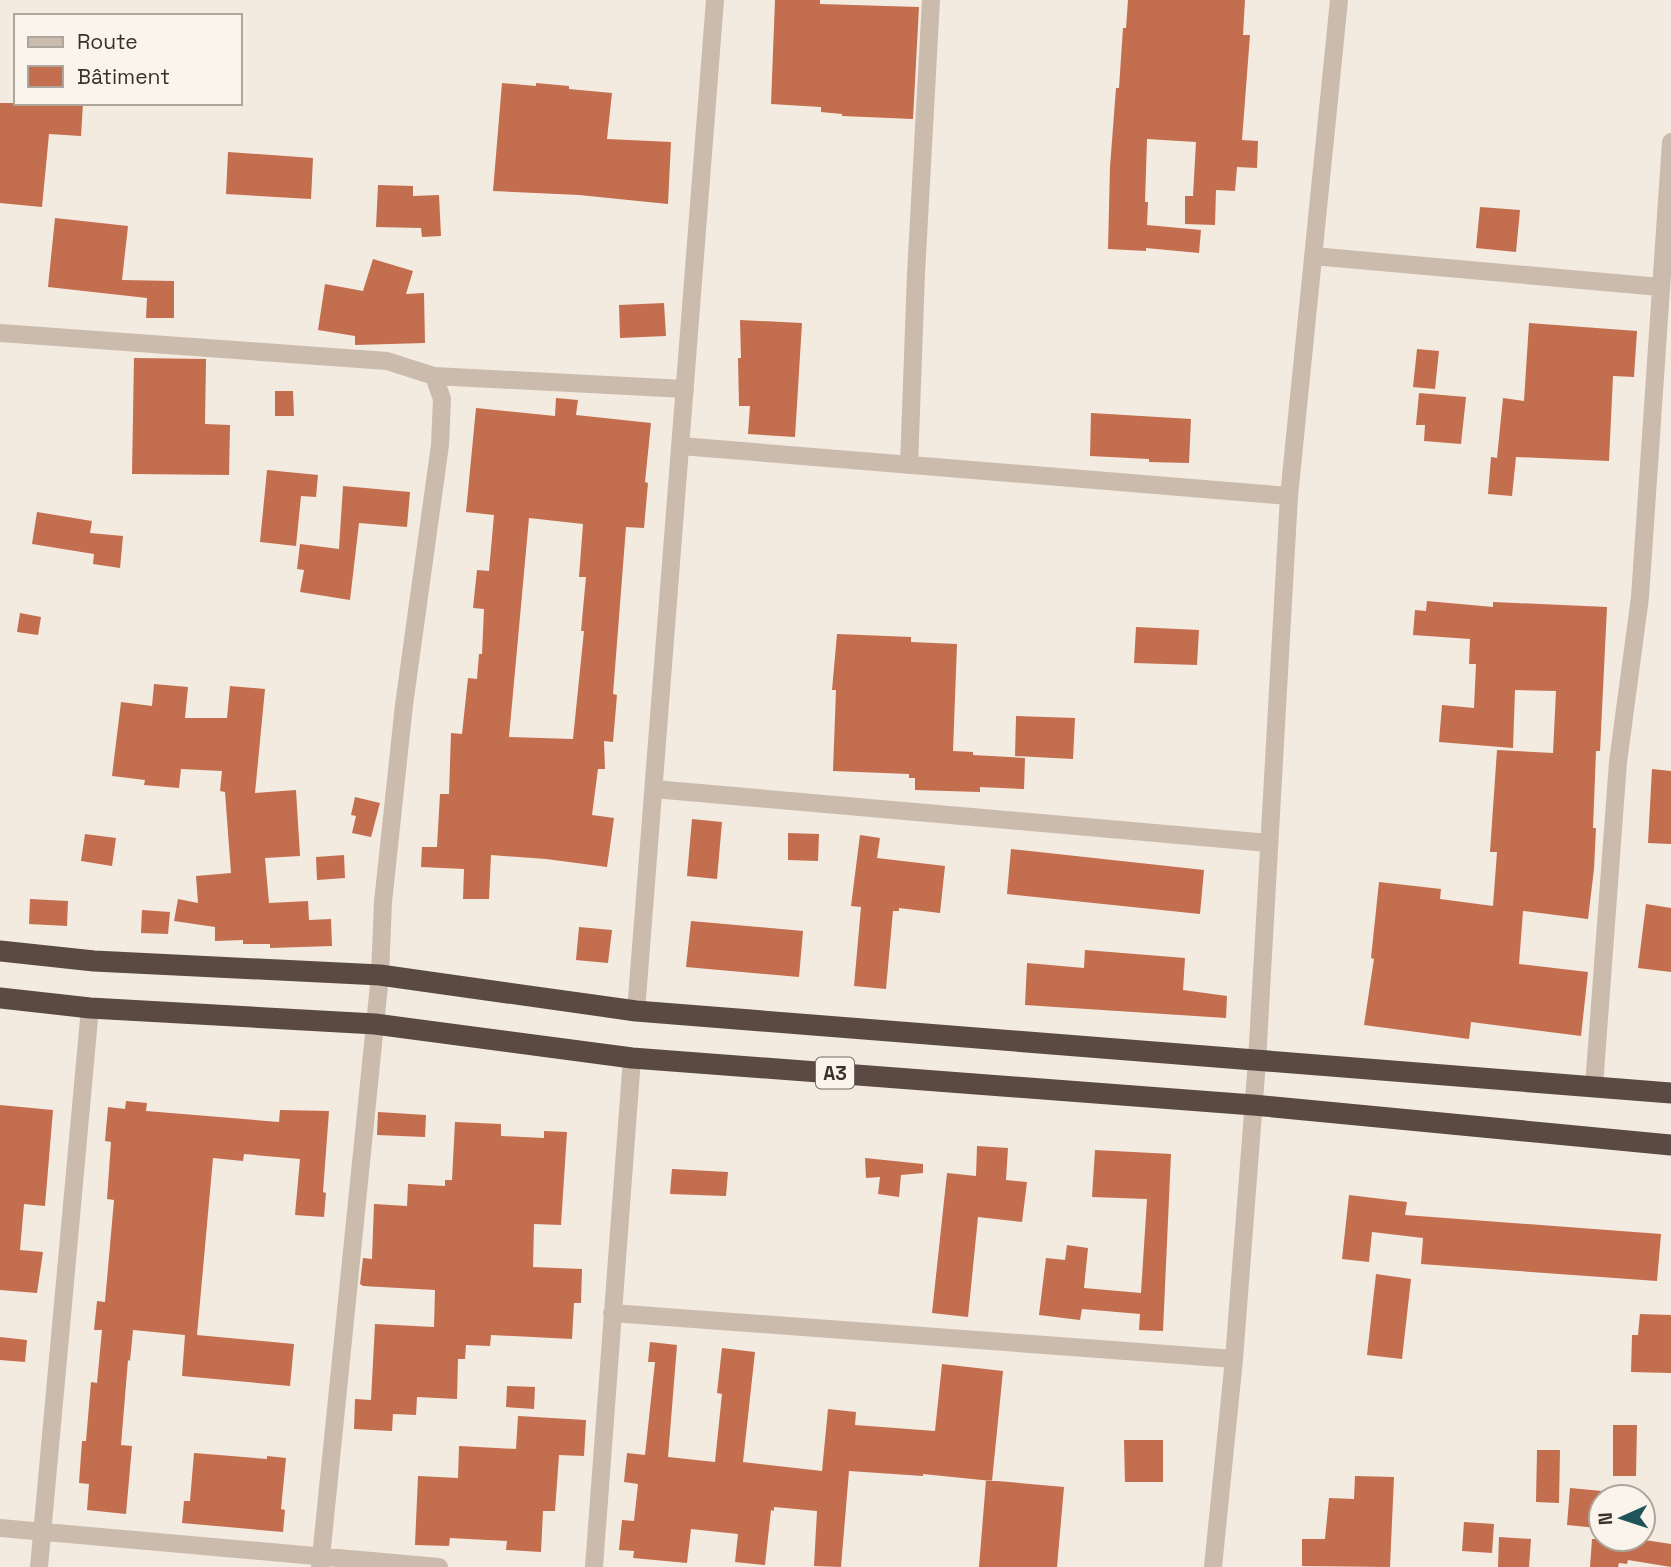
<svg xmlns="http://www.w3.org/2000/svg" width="1671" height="1567" font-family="'Space Grotesk',sans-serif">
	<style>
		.building { fill: #c36e4e; fill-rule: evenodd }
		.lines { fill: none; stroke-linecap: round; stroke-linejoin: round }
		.minor { stroke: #cbbbac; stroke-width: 18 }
		.highway { stroke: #5a4a42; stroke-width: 21 }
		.labels { text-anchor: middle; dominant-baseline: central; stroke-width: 7; stroke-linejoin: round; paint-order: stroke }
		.shield { fill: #faf4ec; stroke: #736b64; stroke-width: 2 }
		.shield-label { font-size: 19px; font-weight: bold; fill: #39302a }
	</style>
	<rect width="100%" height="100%" fill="#f3eae0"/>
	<path class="building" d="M 775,0 L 820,0 L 820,4 L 919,7 L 913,119 L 842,116 L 842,114 L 821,112 L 821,107 L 771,104 Z
		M 1128,0 L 1245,0 L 1243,35 L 1250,35 L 1242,140 L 1258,141 L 1257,168 L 1237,167 L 1235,191 L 1216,190 L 1215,225 L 1185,224 L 1185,196 L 1193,196 L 1196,142 L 1147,139 L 1145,202 L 1148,202 L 1147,225 L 1201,230 L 1199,253 L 1146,248 L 1146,251 L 1108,249 L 1110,167 L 1116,88 L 1119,88 L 1123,28 L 1126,28 Z
		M 502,83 L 536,86 L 536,83 L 569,86 L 569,89 L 612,93 L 607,139 L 671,142 L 668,204 L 579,195 L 493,191 Z
		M 0,103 L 83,103 L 81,136 L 49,134 L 42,207 L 0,203 Z
		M 228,152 L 313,158 L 311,199 L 226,194 Z
		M 378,185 L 413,186 L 413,196 L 439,195 L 441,236 L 422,237 L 421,228 L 376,227 Z
		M 1480,207 L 1520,210 L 1516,252 L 1476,248 Z
		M 55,218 L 128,226 L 122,280 L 174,281 L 174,318 L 146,318 L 147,298 L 48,287 Z
		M 373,259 L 413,271 L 406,294 L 424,293 L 425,343 L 355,345 L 355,336 L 318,330 L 325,284 L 363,291 Z
		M 664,303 L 666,336 L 620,338 L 619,305 Z
		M 740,320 L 802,323 L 795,437 L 748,434 L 750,406 L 739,406 L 738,358 L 741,358 Z
		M 1529,323 L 1637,331 L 1634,377 L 1613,376 L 1609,461 L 1516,457 L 1512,496 L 1488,494 L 1491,457 L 1497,458 L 1503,398 L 1524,401 Z
		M 1417,349 L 1439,351 L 1435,389 L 1413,387 Z
		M 134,358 L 206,359 L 205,424 L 230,425 L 229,475 L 132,474 Z
		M 275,391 L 293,391 L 294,416 L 275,416 Z
		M 1419,393 L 1466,397 L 1461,444 L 1424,441 L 1425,425 L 1416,425 Z
		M 556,398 L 578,400 L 576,415 L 651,423 L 645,482 L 648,483 L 644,528 L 626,527 L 613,694 L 617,695 L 613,742 L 604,741 L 605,769 L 598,769 L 592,815 L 614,818 L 607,867 L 546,859 L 491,855 L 489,899 L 463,899 L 464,869 L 421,867 L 422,847 L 437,847 L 440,794 L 449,794 L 451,733 L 462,734 L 468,678 L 477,679 L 479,654 L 482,654 L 484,609 L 473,608 L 477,570 L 489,571 L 494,515 L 466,512 L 476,408 L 555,416 ZM 529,518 L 583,524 L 579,577 L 586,577 L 581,631 L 584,631 L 573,739 L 509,737 Z
		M 1091,413 L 1191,419 L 1189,463 L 1149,462 L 1149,459 L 1090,456 Z
		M 267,470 L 318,475 L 316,497 L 301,496 L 296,546 L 260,542 Z
		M 343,486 L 410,492 L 407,527 L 359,523 L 350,600 L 300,592 L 304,570 L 297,569 L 300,544 L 339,549 Z
		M 37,512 L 92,521 L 90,533 L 123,536 L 120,568 L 93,564 L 94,554 L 32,544 Z
		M 1427,601 L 1493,607 L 1493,602 L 1607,607 L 1600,751 L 1596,751 L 1593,828 L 1596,828 L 1594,869 L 1588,919 L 1523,911 L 1519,964 L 1588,972 L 1581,1036 L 1471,1022 L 1469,1039 L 1364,1025 L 1374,959 L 1371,958 L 1379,882 L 1441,889 L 1440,899 L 1493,906 L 1497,852 L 1490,852 L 1497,750 L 1553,753 L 1556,691 L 1515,690 L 1513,748 L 1439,742 L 1442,705 L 1474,708 L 1476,664 L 1469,664 L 1470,639 L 1413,635 L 1415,610 L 1426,611 Z
		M 20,613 L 41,617 L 38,635 L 17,632 Z
		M 1136,627 L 1199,630 L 1197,665 L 1134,663 Z
		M 837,634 L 911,637 L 911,642 L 957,644 L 953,751 L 973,752 L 973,755 L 1025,758 L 1024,789 L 980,787 L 980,792 L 915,790 L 915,778 L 909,778 L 909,774 L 833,771 L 836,690 L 832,690 Z
		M 154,684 L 188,687 L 185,718 L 227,718 L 230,686 L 265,689 L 255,793 L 296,790 L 300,856 L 265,858 L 269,903 L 308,901 L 309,920 L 331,919 L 332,946 L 270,948 L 270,944 L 243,944 L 243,940 L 215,941 L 215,927 L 174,921 L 178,899 L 198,903 L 196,876 L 231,873 L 225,792 L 220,791 L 222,771 L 181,769 L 179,788 L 144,785 L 145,780 L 112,776 L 121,702 L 152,706 Z
		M 1016,716 L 1075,718 L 1073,759 L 1015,756 Z
		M 1652,769 L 1671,771 L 1671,844 L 1648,843 Z
		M 355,797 L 380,803 L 371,837 L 352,833 L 356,816 L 351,815 Z
		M 692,819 L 722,822 L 717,879 L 687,876 Z
		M 788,833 L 819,834 L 818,861 L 788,860 Z
		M 85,834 L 116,838 L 112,866 L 81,861 Z
		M 860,835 L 880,838 L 877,858 L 945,866 L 940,913 L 899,908 L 899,911 L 893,911 L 886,989 L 854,986 L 861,907 L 851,906 Z
		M 1011,849 L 1204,870 L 1200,914 L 1007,894 Z
		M 344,855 L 345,878 L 317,880 L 316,857 Z
		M 30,899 L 68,901 L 67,926 L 29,924 Z
		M 1646,904 L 1671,908 L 1671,972 L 1638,968 Z
		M 142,910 L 170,912 L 168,934 L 141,933 Z
		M 691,921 L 803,931 L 799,977 L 686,967 Z
		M 579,927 L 612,930 L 608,963 L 576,960 Z
		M 1085,950 L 1185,958 L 1183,990 L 1227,996 L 1226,1018 L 1025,1005 L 1027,963 L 1084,968 Z
		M 126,1101 L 147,1103 L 146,1111 L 279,1122 L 280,1110 L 329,1111 L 323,1192 L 326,1193 L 324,1217 L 295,1215 L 300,1159 L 244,1154 L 243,1161 L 213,1158 L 197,1335 L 294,1344 L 290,1386 L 182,1376 L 185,1335 L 133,1330 L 130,1361 L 128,1360 L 121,1445 L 132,1446 L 126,1514 L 87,1510 L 89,1484 L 79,1483 L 82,1441 L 86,1441 L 91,1382 L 97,1383 L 102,1330 L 94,1330 L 97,1301 L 105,1302 L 114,1200 L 107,1199 L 111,1142 L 105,1141 L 108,1107 L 125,1109 Z
		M 0,1105 L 53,1110 L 45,1206 L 24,1204 L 20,1250 L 43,1252 L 37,1293 L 0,1290 Z
		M 378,1112 L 426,1115 L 425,1137 L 377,1135 Z
		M 455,1122 L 501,1124 L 501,1136 L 544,1138 L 544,1131 L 567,1132 L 561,1225 L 534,1224 L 533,1267 L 582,1269 L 581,1303 L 574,1303 L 572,1339 L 491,1335 L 490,1346 L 466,1345 L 465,1359 L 458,1359 L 457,1399 L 417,1397 L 416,1415 L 393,1414 L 392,1431 L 354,1429 L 355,1399 L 371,1400 L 375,1324 L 434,1327 L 435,1290 L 363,1286 L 360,1284 L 363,1258 L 372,1259 L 374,1204 L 407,1206 L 408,1184 L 445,1186 L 445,1180 L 452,1180 Z
		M 977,1146 L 1008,1148 L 1006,1180 L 1027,1182 L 1022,1222 L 978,1217 L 968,1317 L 932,1313 L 947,1173 L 976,1176 Z
		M 1095,1150 L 1171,1154 L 1163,1331 L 1139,1330 L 1140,1314 L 1082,1309 L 1080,1320 L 1039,1315 L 1046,1258 L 1065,1260 L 1067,1245 L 1088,1248 L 1084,1288 L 1141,1293 L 1147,1199 L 1092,1197 Z
		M 865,1158 L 923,1164 L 923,1173 L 901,1175 L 899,1197 L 878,1194 L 880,1177 L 866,1178 Z
		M 672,1169 L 728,1172 L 726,1196 L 670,1194 Z
		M 1349,1195 L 1407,1202 L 1405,1215 L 1661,1234 L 1657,1281 L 1421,1264 L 1423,1238 L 1372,1232 L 1369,1262 L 1342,1259 Z
		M 1376,1274 L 1411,1279 L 1402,1359 L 1367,1355 Z
		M 1640,1314 L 1671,1315 L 1671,1373 L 1631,1372 L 1632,1335 L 1638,1335 Z
		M 0,1337 L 27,1340 L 25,1362 L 0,1360 Z
		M 650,1342 L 677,1345 L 668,1457 L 715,1462 L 722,1394 L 717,1393 L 722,1348 L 755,1352 L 743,1462 L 822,1471 L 828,1409 L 856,1412 L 855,1425 L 935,1431 L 942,1364 L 1003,1371 L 992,1481 L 923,1474 L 923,1476 L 849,1471 L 841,1567 L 814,1566 L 817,1511 L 774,1507 L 774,1511 L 771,1510 L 765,1565 L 735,1562 L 738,1534 L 691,1529 L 687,1563 L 633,1558 L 634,1551 L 619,1550 L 622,1520 L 634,1521 L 638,1484 L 624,1482 L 627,1453 L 645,1455 L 655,1362 L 648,1362 Z
		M 507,1386 L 535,1387 L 534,1409 L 506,1407 Z
		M 518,1416 L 586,1420 L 584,1456 L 559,1455 L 555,1511 L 543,1511 L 541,1552 L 506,1550 L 507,1541 L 450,1538 L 449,1546 L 415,1545 L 418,1476 L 458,1478 L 459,1446 L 516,1449 Z
		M 1613,1425 L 1637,1425 L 1636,1476 L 1613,1476 Z
		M 1124,1440 L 1163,1440 L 1163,1482 L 1125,1482 Z
		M 1537,1450 L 1560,1450 L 1559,1503 L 1536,1502 Z
		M 194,1453 L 267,1459 L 267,1456 L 286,1458 L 281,1509 L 285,1510 L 283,1532 L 182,1523 L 184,1501 L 190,1501 Z
		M 1355,1476 L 1394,1477 L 1390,1567 L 1302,1566 L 1302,1539 L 1325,1539 L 1329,1498 L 1354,1499 Z
		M 986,1480 L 1064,1487 L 1057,1567 L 979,1567 Z
		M 1570,1488 L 1602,1491 L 1598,1528 L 1567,1525 Z
		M 1464,1522 L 1494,1524 L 1492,1553 L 1462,1551 Z
		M 1499,1537 L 1531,1539 L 1529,1567 L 1498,1567 Z
		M 1592,1539 L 1638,1539 L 1671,1544 L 1671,1567 L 1628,1560 L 1627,1564 L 1619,1563 L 1618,1567 L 1590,1567 Z"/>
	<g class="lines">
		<path class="minor" d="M 1313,256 L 1660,287
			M 0,333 L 387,361 L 434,376 L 685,389
			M 681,446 L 1289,496
			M 909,465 L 916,274 L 931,0
			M 654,789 L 1269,843
			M 636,1011 L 715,0
			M 1594,1086 L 1618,762 L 1640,597 L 1671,142
			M 612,1313 L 1234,1359
			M 0,1528 L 439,1567
			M 39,1567 L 90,1008
			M 320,1567 L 380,975 L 383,902 L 404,705 L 440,445 L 442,399 L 434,376
			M 594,1567 L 632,1058
			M 1213,1567 L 1234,1359 L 1257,1061 L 1289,496 L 1339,0"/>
		<path class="highway" d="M 0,951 L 94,961 L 380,975 L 636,1011 L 1671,1093
			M 0,998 L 90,1008 L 375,1024 L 632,1058 L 1253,1105 L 1671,1145"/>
	</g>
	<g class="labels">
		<rect class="shield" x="816" y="1057.5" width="38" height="31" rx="5"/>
		<g class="shield-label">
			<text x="835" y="1073">A3</text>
		</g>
	</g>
	<rect x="14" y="14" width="228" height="91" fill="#faf4ec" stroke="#ada69e" stroke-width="2"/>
	<rect x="28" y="37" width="35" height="10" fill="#cbbbac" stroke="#ada69e" stroke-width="2"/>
	<text x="77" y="49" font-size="21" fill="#39302a">Route</text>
	<rect x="28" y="66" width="35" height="21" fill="#c36e4e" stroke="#ada69e" stroke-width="2"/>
	<text x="77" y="84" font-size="21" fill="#39302a">Bâtiment</text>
	<g transform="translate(1622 1518) rotate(267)"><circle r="33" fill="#faf4ec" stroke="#ada69e" stroke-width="2"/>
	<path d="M0-5L12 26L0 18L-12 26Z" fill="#21545a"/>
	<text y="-10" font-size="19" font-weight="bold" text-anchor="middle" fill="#39302a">N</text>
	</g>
</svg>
